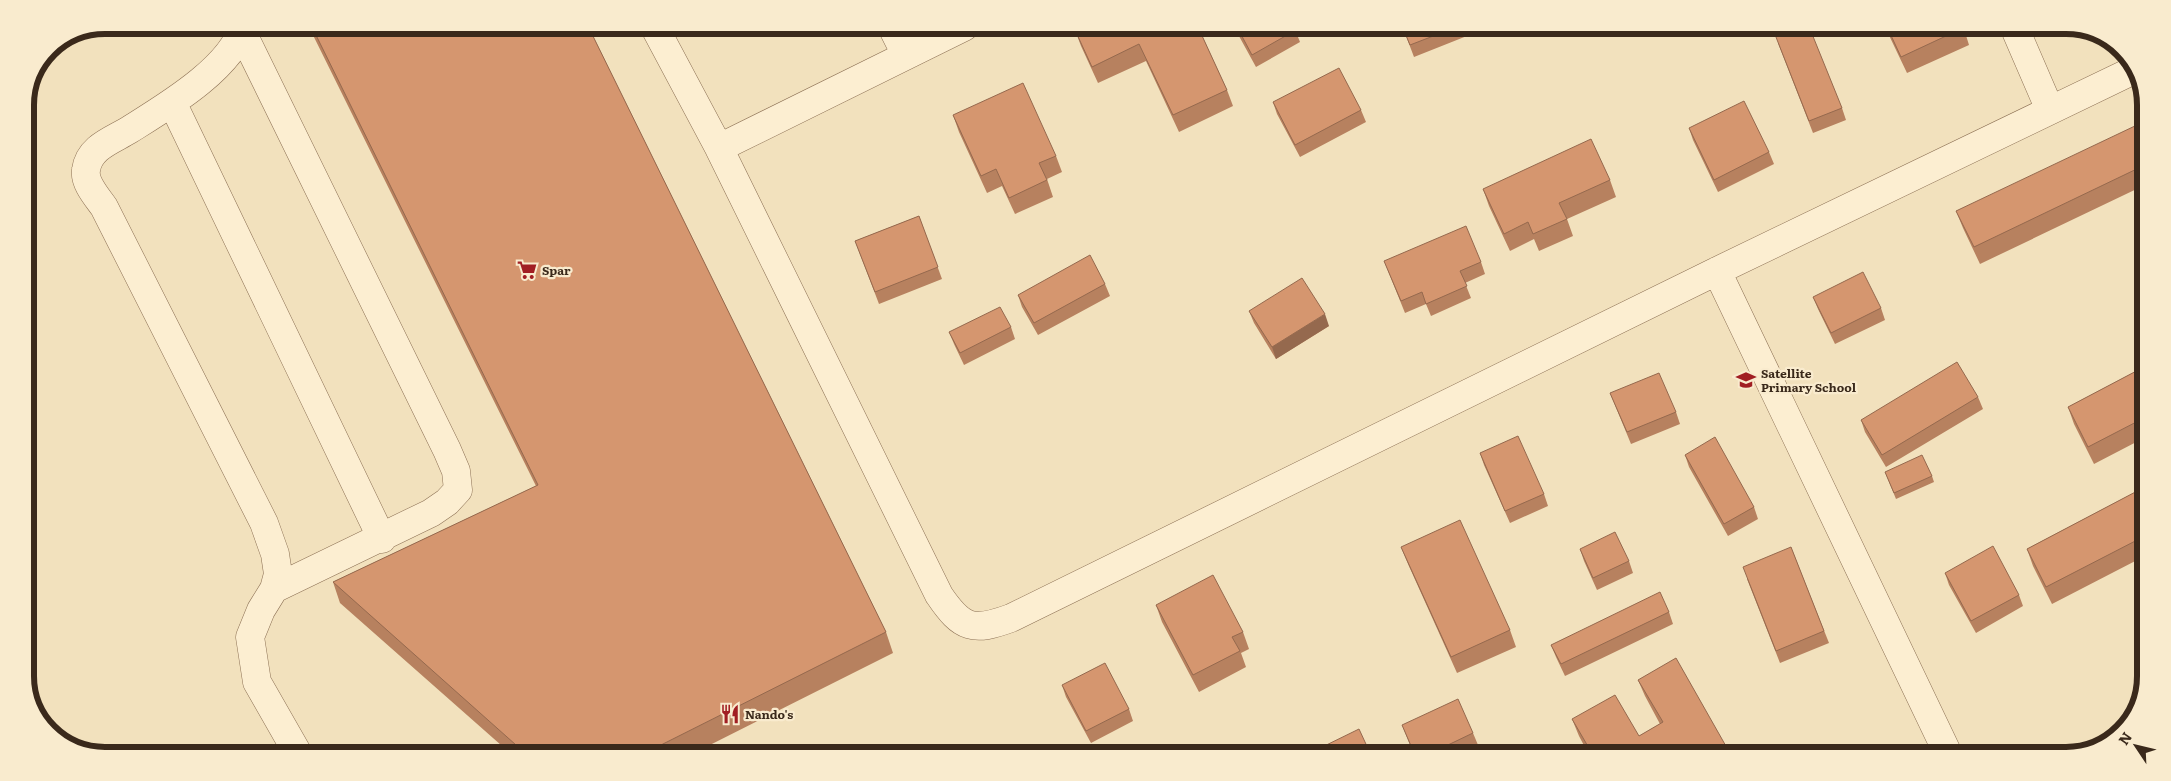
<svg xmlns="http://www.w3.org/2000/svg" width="2171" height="781" font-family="Literata,serif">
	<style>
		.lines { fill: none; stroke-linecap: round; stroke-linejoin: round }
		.minor-casing { stroke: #8c7054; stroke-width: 29 }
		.minor { stroke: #fceed1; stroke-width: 28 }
		.wall { fill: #b7815f }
		.shaded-wall { fill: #95694e }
		.building { fill: #d5966f; stroke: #95694e }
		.labels { text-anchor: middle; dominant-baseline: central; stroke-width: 4.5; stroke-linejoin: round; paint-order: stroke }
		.poi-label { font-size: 12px; font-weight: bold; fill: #3a291b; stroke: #f9ebce; text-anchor: start }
		.rim { fill: none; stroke: #3a291b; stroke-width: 6 }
	</style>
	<rect width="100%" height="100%" fill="#f2e1bd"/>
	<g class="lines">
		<defs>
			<path id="minor" d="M 243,25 C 234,67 164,108 129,130 C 113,140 89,147 86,170 C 84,183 97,197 104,207 L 264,523 L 275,554 L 278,574 L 274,589 L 261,610 L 250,637 L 257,682 L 297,752
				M 654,26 L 719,148 L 939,595 C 962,629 973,632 1011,618 L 1717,271 L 2134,70
				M 892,27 L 906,55
				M 2015,29 L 2050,110
				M 242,32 L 447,450 L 456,471 L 458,490 L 447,502 L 431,513 L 274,589
				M 172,102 L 382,539
				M 719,148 L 964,27
				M 1717,271 L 1949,756"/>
		</defs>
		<use href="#minor" class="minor-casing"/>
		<use href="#minor" class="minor"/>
	</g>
	<path class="wall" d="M 308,25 L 588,26 L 886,632 L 893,653 L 694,753 L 510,753 L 340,603 L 333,582 L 536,486 Z
		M 764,26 L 775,26 L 766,31 Z
		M 1198,27 L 1227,90 L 1233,106 L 1179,132 L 1146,61 L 1098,83 L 1081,46 L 1075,30 Z
		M 1234,27 L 1294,27 L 1300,42 L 1256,67 Z
		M 1403,28 L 1481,28 L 1482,30 L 1414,57 Z
		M 1886,29 L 1964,29 L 1969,45 L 1907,73 Z
		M 1778,43 L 1842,108 L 1846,120 L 1813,133 Z
		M 1273,102 L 1361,110 L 1366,122 L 1300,157 L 1277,114 Z
		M 953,115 L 1056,156 L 1062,172 L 1047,179 L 1053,197 L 1015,214 L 1002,186 L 987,193 L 959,132 Z
		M 1689,128 L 1769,152 L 1774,164 L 1718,192 L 1693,140 Z
		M 2146,142 L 2145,185 L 1980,264 L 1963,228 L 1956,211 Z
		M 1610,180 L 1616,197 L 1567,219 L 1573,236 L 1539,251 L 1534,239 L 1510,251 L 1489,206 L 1483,189 Z
		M 919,216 L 942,279 L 879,304 L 855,241 Z
		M 1384,261 L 1481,262 L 1485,274 L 1465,283 L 1471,298 L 1431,316 L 1426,304 L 1405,313 Z
		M 1105,284 L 1110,296 L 1038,335 L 1022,307 L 1018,295 Z
		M 1813,297 L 1881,308 L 1885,320 L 1835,344 L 1818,309 Z
		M 1249,311 L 1329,326 L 1276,359 L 1254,323 Z
		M 1011,327 L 1015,339 L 964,365 L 954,344 L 949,332 Z
		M 2144,367 L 2144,438 L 2094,464 L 2074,424 L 2068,407 Z
		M 1610,393 L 1676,412 L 1680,424 L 1631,444 Z
		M 1978,397 L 1983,409 L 1886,467 L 1865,432 L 1861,420 Z
		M 1480,453 L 1544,494 L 1548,506 L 1510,523 L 1484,465 Z
		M 1685,455 L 1754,507 L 1758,519 L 1728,536 L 1689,467 Z
		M 1885,472 L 1932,476 L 1934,482 L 1896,499 Z
		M 2143,488 L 2143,557 L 2052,604 L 2033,566 L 2027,549 Z
		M 1401,547 L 1510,630 L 1516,647 L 1457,673 L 1408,564 Z
		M 1791,547 L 1829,643 L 1780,663 L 1747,579 Z
		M 1580,549 L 1629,561 L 1633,573 L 1597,590 L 1584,561 Z
		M 1945,573 L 2019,595 L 2023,606 L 1976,633 L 1949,585 Z
		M 1156,605 L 1243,632 L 1249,649 L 1241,653 L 1246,667 L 1199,692 L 1162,622 Z
		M 1669,612 L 1673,624 L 1565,676 L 1556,657 L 1551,645 Z
		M 1638,680 L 1731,755 L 1589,755 L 1579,736 L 1572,719 L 1639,736 L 1660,724 L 1645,696 Z
		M 1062,685 L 1129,709 L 1133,721 L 1091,743 L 1066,697 Z
		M 1402,725 L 1473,733 L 1478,745 L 1456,755 L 1414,755 Z"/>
	<path class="shaded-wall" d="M 1325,314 L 1329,326 L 1276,359 L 1272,347 Z"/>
	<path class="building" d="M 311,25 L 588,26 L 886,632 L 645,753 L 525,753 L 333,582 L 538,485 Z
		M 1080,27 L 1198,27 L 1227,90 L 1173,115 L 1139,44 L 1092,67 L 1075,30 Z
		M 1237,27 L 1294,27 L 1296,30 L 1252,55 Z
		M 1403,28 L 1454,28 L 1410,45 Z
		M 1781,29 L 1810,29 L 1842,108 L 1809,121 L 1774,32 Z
		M 1888,29 L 1961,29 L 1901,57 Z
		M 1339,68 L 1361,110 L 1295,145 L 1273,102 Z
		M 1023,83 L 1056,156 L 1039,163 L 1047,180 L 1009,198 L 996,169 L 981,176 L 953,115 Z
		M 1744,101 L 1769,152 L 1714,180 L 1689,128 Z
		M 2137,125 L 2146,142 L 2145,165 L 1974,247 L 1956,211 Z
		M 1591,139 L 1610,180 L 1559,203 L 1567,219 L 1533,234 L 1528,222 L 1504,234 L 1483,189 Z
		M 919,216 L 938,267 L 875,292 L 855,241 Z
		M 1466,226 L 1481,262 L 1460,271 L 1467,286 L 1426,304 L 1422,292 L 1401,301 L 1384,261 Z
		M 1090,255 L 1105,284 L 1034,323 L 1018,295 Z
		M 1863,272 L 1881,308 L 1831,333 L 1813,297 Z
		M 1302,278 L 1325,314 L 1272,347 L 1249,311 Z
		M 1000,307 L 1011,327 L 960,353 L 949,332 Z
		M 1957,362 L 1978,397 L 1882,455 L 1861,420 Z
		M 2144,367 L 2144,418 L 2088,447 L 2068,407 Z
		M 1659,373 L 1676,412 L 1627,432 L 1610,393 Z
		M 1518,436 L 1544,494 L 1505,511 L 1480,453 Z
		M 1715,437 L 1754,507 L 1724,524 L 1685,455 Z
		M 1922,455 L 1932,476 L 1894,493 L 1885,472 Z
		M 2143,488 L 2143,537 L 2046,587 L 2027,549 Z
		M 1460,520 L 1510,630 L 1451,657 L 1401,547 Z
		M 1615,532 L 1629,561 L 1593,578 L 1580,549 Z
		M 1993,546 L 2019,595 L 1971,621 L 1945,573 Z
		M 1791,547 L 1824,631 L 1776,651 L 1743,567 Z
		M 1213,575 L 1243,632 L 1232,637 L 1240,651 L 1193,675 L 1156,605 Z
		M 1660,592 L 1669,612 L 1561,664 L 1551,645 Z
		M 1676,658 L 1731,755 L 1593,755 L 1572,719 L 1615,695 L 1639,736 L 1663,722 L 1638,680 Z
		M 1105,663 L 1129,709 L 1086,731 L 1062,685 Z
		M 1458,699 L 1473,733 L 1427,755 L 1415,755 L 1402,725 Z
		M 1359,729 L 1371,755 L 1308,754 Z
		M 1536,749 L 1539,755 L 1525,755 Z"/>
	<defs>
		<symbol id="supermarket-bare" viewBox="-9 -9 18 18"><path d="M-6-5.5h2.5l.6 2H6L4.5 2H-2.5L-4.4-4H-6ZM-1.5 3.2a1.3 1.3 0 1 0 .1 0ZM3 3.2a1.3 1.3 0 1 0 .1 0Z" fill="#a11e23" stroke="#f9ebce" stroke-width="2.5" paint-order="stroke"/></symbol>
		<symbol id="school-bare" viewBox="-9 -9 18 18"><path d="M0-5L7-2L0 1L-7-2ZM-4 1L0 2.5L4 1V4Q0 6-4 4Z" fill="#a11e23" stroke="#f9ebce" stroke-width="2.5" paint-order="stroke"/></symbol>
		<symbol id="restaurant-bare" viewBox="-9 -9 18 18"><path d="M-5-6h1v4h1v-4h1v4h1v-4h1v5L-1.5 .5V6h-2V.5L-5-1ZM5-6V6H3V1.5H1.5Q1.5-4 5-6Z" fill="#a11e23" stroke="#f9ebce" stroke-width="2.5" paint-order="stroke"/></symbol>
	</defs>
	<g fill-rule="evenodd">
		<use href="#supermarket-bare" x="513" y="256" width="28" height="28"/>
		<use href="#school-bare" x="1732" y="366" width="28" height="28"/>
		<use href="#restaurant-bare" x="716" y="700" width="28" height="28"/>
	</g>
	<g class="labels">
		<g class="poi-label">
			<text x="542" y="270">Spar</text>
			<text x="1761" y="373">Satellite<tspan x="1761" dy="14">Primary School</tspan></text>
			<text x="745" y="714">Nando's</text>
		</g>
	</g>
	<path d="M0 0H2171V781H0ZM105 34H2066A71 71 0 0 1 2137 105V676A71 71 0 0 1 2066 747H105A71 71 0 0 1 34 676V105A71 71 0 0 1 105 34Z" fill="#f9ebce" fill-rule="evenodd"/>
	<path class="rim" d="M105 34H2066A71 71 0 0 1 2137 105V676A71 71 0 0 1 2066 747H105A71 71 0 0 1 34 676V105A71 71 0 0 1 105 34Z"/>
	<g transform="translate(2136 746) rotate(305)" stroke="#f9ebce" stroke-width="4" paint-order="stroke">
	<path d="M0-4L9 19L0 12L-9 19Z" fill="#3a291b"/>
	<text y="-8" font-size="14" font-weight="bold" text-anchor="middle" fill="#3a291b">N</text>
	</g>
</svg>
